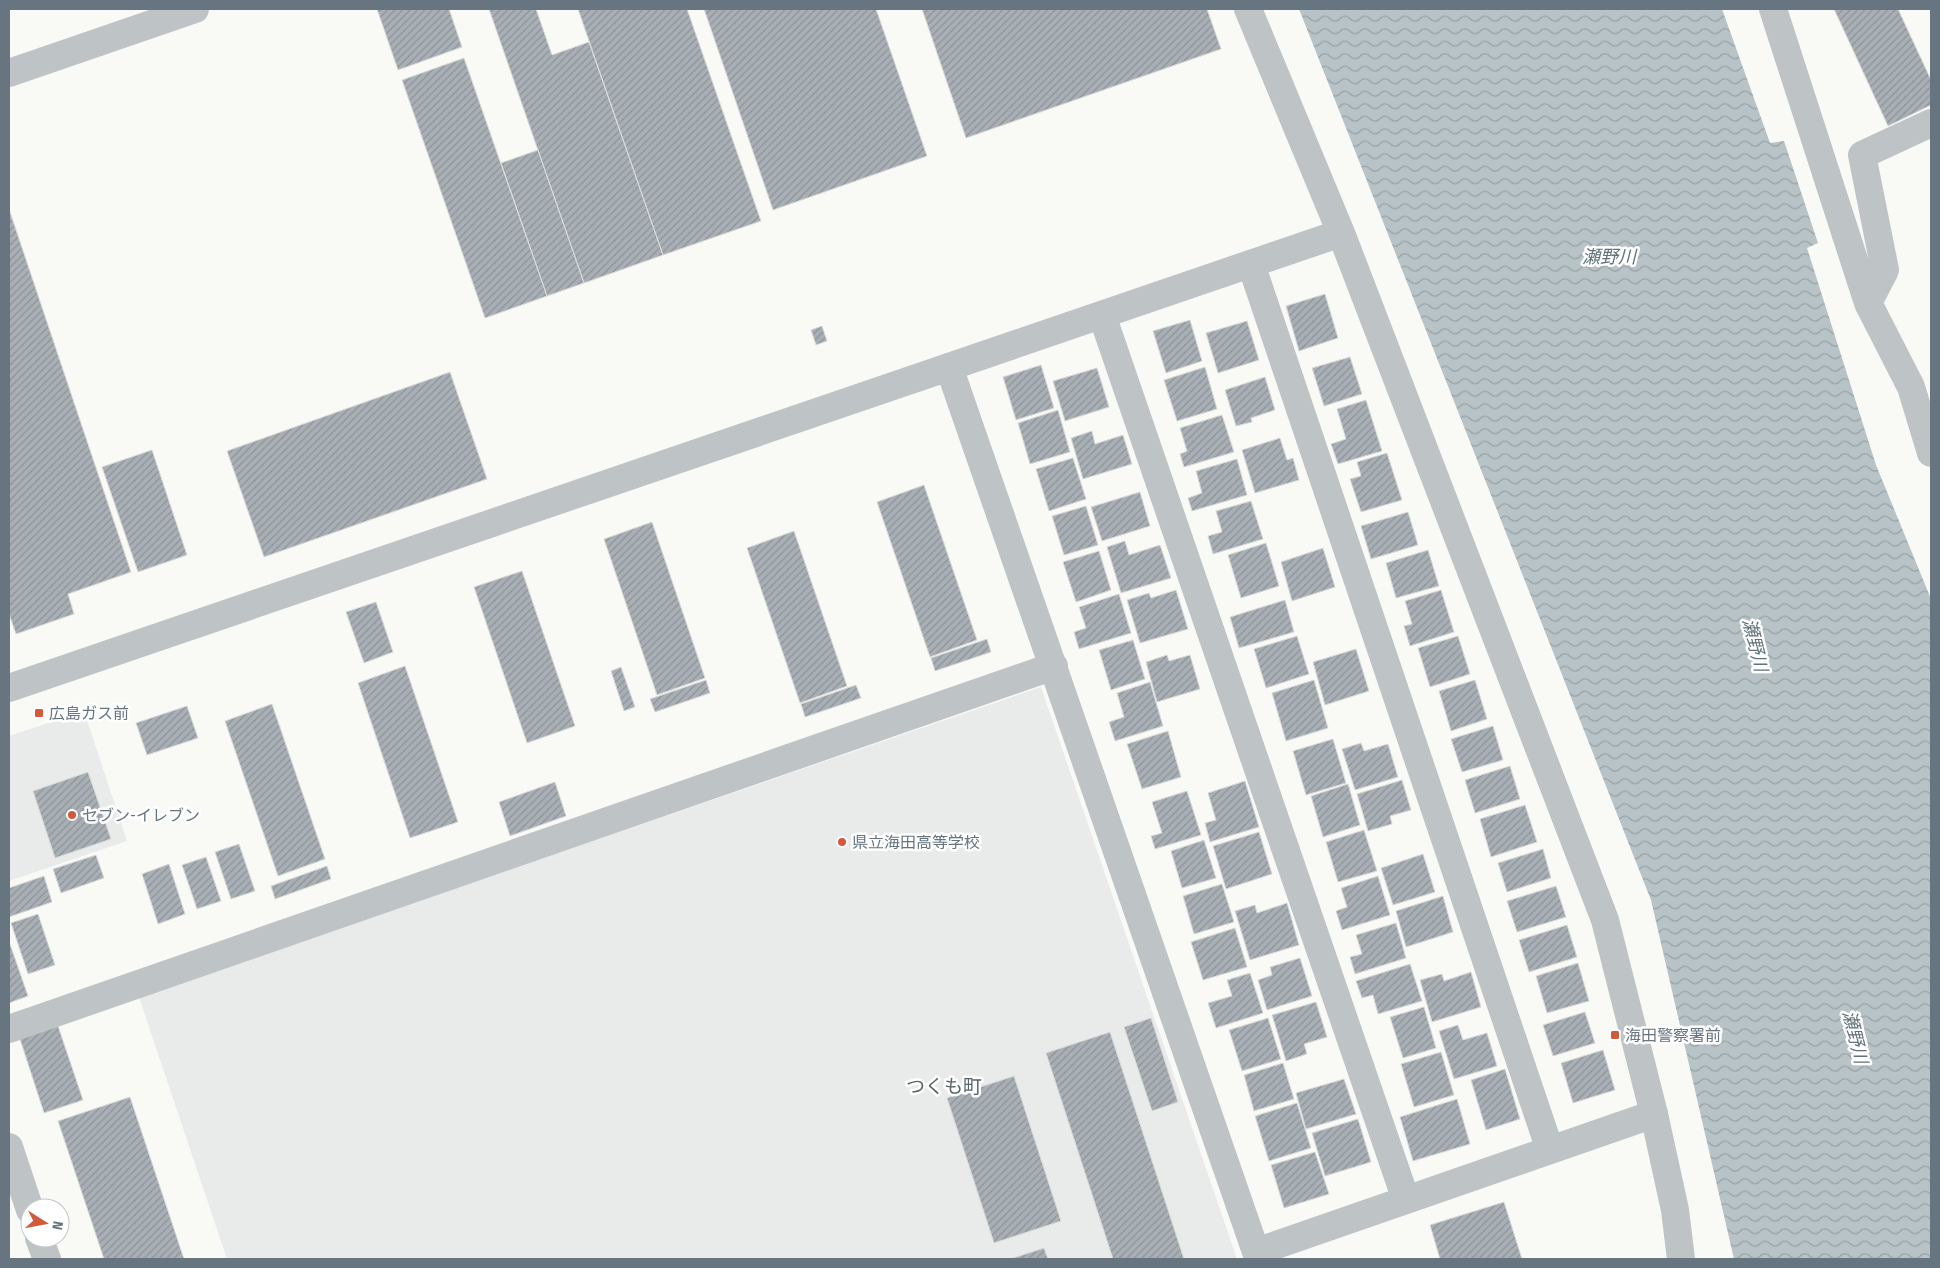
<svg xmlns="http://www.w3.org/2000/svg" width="1940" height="1268" font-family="'Fira Sans Condensed','Noto Sans JP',sans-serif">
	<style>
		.built { fill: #e9eaea }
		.water { fill: url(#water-waves) }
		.building { fill: url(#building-hatch); stroke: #dadad9 }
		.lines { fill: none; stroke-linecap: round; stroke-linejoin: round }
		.minor { stroke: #bec3c6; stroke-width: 28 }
		.tertiary { stroke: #bec3c6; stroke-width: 28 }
		.poi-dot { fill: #d4593b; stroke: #fff; stroke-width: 2 }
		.labels { text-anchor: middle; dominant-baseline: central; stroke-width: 5; stroke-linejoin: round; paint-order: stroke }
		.poi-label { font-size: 16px; fill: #66757f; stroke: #fff; text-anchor: start }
		.water-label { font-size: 18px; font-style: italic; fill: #617379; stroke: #fff }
		.quarter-label { font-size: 19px; fill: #58636a; stroke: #fff }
	</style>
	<defs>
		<pattern id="water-waves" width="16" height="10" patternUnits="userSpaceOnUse" patternTransform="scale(1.25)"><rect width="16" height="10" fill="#b7c3c6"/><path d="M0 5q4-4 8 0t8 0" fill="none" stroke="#99a3a6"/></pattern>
		<pattern id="building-hatch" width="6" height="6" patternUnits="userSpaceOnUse" patternTransform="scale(1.25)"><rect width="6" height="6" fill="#a8afb5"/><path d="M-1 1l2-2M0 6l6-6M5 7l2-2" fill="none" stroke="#8d9398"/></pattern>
	</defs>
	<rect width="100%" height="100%" fill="#f9f9f6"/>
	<path class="built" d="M 1041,687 L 1237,1259 L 227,1259 L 139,997 Z
		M 84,711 L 127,841 L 9,881 L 9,736 Z"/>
	<path class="water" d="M 1299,9 L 1722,9 L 1770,143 L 1784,141 L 1818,243 L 1807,248 L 1876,465 L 1931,599 L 1931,1259 L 1734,1259 L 1651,900 Z"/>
	<path class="building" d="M 377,9 L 449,9 L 462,47 L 398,70 Z
		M 489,9 L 536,9 L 552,55 L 589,42 L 663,255 L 584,283 Z
		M 578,9 L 687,9 L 761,221 L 663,255 Z
		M 704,9 L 876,9 L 927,156 L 773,210 Z
		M 922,9 L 1207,9 L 1221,49 L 966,138 Z
		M 1834,9 L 1898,9 L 1931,80 L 1931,105 L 1888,126 Z
		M 464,58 L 547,296 L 485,318 L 402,80 Z
		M 538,150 L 584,283 L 547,296 L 501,163 Z
		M 9,209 L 131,572 L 68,594 L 74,614 L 16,634 L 9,614 Z
		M 1325,294 L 1338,338 L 1299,351 L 1286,306 Z
		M 1190,320 L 1202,361 L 1166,373 L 1153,331 Z
		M 1247,321 L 1259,360 L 1218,373 L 1206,333 Z
		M 822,326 L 827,341 L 816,345 L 811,330 Z
		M 1350,357 L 1362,394 L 1324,406 L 1312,368 Z
		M 1041,365 L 1054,408 L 1016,420 L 1003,377 Z
		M 1205,367 L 1217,409 L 1177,421 L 1164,380 Z
		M 1097,368 L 1109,407 L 1065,421 L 1053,381 Z
		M 450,372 L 487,479 L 264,557 L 227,451 Z
		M 1265,377 L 1275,410 L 1251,418 L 1252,422 L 1236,426 L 1225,390 Z
		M 1366,400 L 1382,451 L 1338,464 L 1331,444 L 1346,439 L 1337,409 Z
		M 1058,410 L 1070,452 L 1030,464 L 1018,423 Z
		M 1222,415 L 1234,452 L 1184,467 L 1180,454 L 1187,451 L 1180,428 Z
		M 1092,431 L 1095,444 L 1123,435 L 1132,464 L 1083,479 L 1071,438 Z
		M 1280,438 L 1287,460 L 1293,458 L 1299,480 L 1255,493 L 1242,450 Z
		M 152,450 L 187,555 L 138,572 L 102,467 Z
		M 1387,453 L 1402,500 L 1361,512 L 1350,479 L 1361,476 L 1357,462 Z
		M 1073,458 L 1086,499 L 1049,511 L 1036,469 Z
		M 1237,459 L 1247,495 L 1192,511 L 1188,498 L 1202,493 L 1196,471 Z
		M 924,485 L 977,640 L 930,657 L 877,502 Z
		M 1140,492 L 1150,526 L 1102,541 L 1091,507 Z
		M 1251,501 L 1263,539 L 1213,554 L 1208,536 L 1222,532 L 1216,511 Z
		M 1086,506 L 1098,545 L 1064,555 L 1052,516 Z
		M 1408,512 L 1418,545 L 1371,559 L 1361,526 Z
		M 652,522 L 705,678 L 657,695 L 604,539 Z
		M 794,531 L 847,686 L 800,703 L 747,548 Z
		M 1125,541 L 1129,555 L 1160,545 L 1171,578 L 1121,593 L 1107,547 Z
		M 1266,543 L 1279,586 L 1241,598 L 1228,555 Z
		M 1323,548 L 1335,587 L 1292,601 L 1281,562 Z
		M 1428,550 L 1439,586 L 1396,598 L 1386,563 Z
		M 1099,551 L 1111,590 L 1076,602 L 1063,562 Z
		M 522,571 L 575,726 L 527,743 L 474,587 Z
		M 1176,590 L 1188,629 L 1140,643 L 1127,600 L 1149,593 L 1151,598 Z
		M 1441,590 L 1454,632 L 1410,646 L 1404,626 L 1412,624 L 1405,601 Z
		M 1119,594 L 1131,633 L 1079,649 L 1074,632 L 1086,628 L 1079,607 Z
		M 1285,600 L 1294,632 L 1239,648 L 1230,617 Z
		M 376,602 L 393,652 L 364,663 L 346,612 Z
		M 1297,636 L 1309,674 L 1266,688 L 1254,649 Z
		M 1458,636 L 1470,674 L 1430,687 L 1418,648 Z
		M 987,639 L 991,652 L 935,671 L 931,658 Z
		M 1133,640 L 1145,679 L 1111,690 L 1099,650 Z
		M 1356,649 L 1369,691 L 1325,705 L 1313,662 Z
		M 1167,655 L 1169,661 L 1190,655 L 1200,689 L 1157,702 L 1146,662 Z
		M 405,666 L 458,822 L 410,838 L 358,683 Z
		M 621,667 L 635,707 L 624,711 L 611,671 Z
		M 706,680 L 710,693 L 655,712 L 650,699 Z
		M 1314,680 L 1328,728 L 1286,741 L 1272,693 Z
		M 1475,680 L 1487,719 L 1451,731 L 1439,691 Z
		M 1150,682 L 1163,726 L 1115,741 L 1109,722 L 1124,717 L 1117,693 Z
		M 856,685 L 861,698 L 805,717 L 801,704 Z
		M 272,704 L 325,859 L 278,876 L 225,721 Z
		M 187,706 L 198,738 L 147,755 L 136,723 Z
		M 1493,726 L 1503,760 L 1462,772 L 1451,739 Z
		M 1168,731 L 1181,777 L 1142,789 L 1127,744 Z
		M 1333,739 L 1346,783 L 1306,795 L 1293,751 Z
		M 1361,743 L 1364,751 L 1388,744 L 1398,777 L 1355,790 L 1342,749 Z
		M 1510,766 L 1520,799 L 1475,813 L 1465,780 Z
		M 88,772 L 111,839 L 55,858 L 33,791 Z
		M 1402,780 L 1411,810 L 1390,816 L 1392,824 L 1368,831 L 1357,794 Z
		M 1245,781 L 1259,827 L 1210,842 L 1205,823 L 1216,820 L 1208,793 Z
		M 555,782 L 566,816 L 510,836 L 499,802 Z
		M 1348,784 L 1360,825 L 1323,837 L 1311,796 Z
		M 1187,791 L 1201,835 L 1155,849 L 1151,836 L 1162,833 L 1152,802 Z
		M 1525,805 L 1537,842 L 1491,857 L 1480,819 Z
		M 1364,830 L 1377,871 L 1338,882 L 1326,842 Z
		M 1259,832 L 1272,874 L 1226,889 L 1213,846 Z
		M 1204,840 L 1216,878 L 1182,888 L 1171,851 Z
		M 239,844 L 255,891 L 231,899 L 215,852 Z
		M 1543,849 L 1551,878 L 1507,892 L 1498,863 Z
		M 1423,854 L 1435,892 L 1393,905 L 1381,868 Z
		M 96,855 L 104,878 L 61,893 L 53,869 Z
		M 206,857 L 221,901 L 197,909 L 182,865 Z
		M 169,864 L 185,914 L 158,924 L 142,874 Z
		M 327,866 L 331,879 L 275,899 L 271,886 Z
		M 44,876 L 52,902 L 9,917 L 9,888 Z
		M 1378,876 L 1390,915 L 1342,930 L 1336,911 L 1347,907 L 1341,888 Z
		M 1222,884 L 1234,922 L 1194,934 L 1183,896 Z
		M 1556,886 L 1566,917 L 1517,932 L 1507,901 Z
		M 1443,896 L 1453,932 L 1406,947 L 1396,911 Z
		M 1287,903 L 1299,945 L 1250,960 L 1235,911 L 1255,905 L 1257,913 Z
		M 38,914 L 55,965 L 28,974 L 11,923 Z
		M 1396,923 L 1406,958 L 1355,974 L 1350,957 L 1362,954 L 1356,935 Z
		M 1567,925 L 1577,957 L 1529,972 L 1519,940 Z
		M 1235,928 L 1247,967 L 1203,980 L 1191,942 Z
		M 9,944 L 10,944 L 28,996 L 9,1003 Z
		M 1300,958 L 1312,996 L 1267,1010 L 1258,980 L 1272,975 L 1270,967 Z
		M 1578,963 L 1589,1001 L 1547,1013 L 1536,976 Z
		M 1410,964 L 1422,1001 L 1378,1014 L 1373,995 L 1362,998 L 1356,981 Z
		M 1471,972 L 1481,1007 L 1432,1022 L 1420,980 L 1442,974 L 1444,981 Z
		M 1250,973 L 1263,1013 L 1216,1028 L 1208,1003 L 1232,996 L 1227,980 Z
		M 1316,1002 L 1327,1037 L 1304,1044 L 1307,1054 L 1286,1061 L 1272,1015 Z
		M 1424,1007 L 1436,1048 L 1403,1058 L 1390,1017 Z
		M 1585,1012 L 1595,1043 L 1553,1056 L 1543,1025 Z
		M 1151,1018 L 1178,1102 L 1152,1111 L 1124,1027 Z
		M 1268,1018 L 1281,1059 L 1242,1071 L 1229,1030 Z
		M 57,1023 L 83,1100 L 44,1113 L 19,1036 Z
		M 1458,1025 L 1463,1040 L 1487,1033 L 1497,1066 L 1454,1079 L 1439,1031 Z
		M 1110,1032 L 1184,1259 L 1113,1259 L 1046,1053 Z
		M 1603,1050 L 1615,1090 L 1573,1103 L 1561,1063 Z
		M 1441,1052 L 1454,1095 L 1414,1107 L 1401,1064 Z
		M 1283,1063 L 1294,1099 L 1254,1111 L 1244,1075 Z
		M 1505,1069 L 1520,1119 L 1486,1130 L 1471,1080 Z
		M 1014,1076 L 1061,1221 L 994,1243 L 947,1098 Z
		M 1344,1079 L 1356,1114 L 1306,1129 L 1296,1093 Z
		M 130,1097 L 184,1259 L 104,1259 L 58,1121 Z
		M 1457,1099 L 1470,1144 L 1413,1161 L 1400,1117 Z
		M 1297,1103 L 1311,1148 L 1269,1161 L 1255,1116 Z
		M 1358,1119 L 1371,1162 L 1325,1176 L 1312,1133 Z
		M 1315,1152 L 1329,1194 L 1284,1208 L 1271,1165 Z
		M 1504,1202 L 1522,1259 L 1440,1259 L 1430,1225 Z
		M 1044,1248 L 1048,1259 L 1010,1259 Z"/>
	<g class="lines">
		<path class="minor" d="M 1773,9 L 1868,303 L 1911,387 L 1931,453
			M 1251,264 L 1550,1150
			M 1868,303 L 1885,270 L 1862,155 L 1931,123
			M 1102,315 L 1406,1200
			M 949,367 L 1256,1252 L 1654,1114
			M 9,1029 L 1054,666"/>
		<path class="tertiary" d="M 1248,9 L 1341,233 L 1605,920 L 1654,1114 L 1675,1210 L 1681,1259
			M 9,73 L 195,9
			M 9,688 L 1341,233
			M 9,1147 L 30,1210
			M 39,1238 L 47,1259"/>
	</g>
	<g class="poi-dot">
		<rect x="34" y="708" width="10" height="10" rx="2.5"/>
		<circle cx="72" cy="815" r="5"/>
		<circle cx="842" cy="842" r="5"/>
		<rect x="1610" y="1030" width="10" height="10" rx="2.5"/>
	</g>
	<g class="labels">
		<g class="poi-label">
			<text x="49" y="713">広島ガス前</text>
			<text x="82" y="815">セブン-イレブン</text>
			<text x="852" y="842">県立海田高等学校</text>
			<text x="1625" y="1035">海田警察署前</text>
		</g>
		<g class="water-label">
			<text x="1609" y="257">瀬野川</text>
			<text transform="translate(1755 645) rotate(76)">瀬野川</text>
			<text transform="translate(1855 1037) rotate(76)">瀬野川</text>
		</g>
		<g class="quarter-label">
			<text x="944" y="1086">つくも町</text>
		</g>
	</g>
	<rect width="1940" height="1268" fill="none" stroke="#66757f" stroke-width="20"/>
	<g transform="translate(45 1223) rotate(101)"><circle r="24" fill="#ffffff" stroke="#c2c8cc"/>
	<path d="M0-4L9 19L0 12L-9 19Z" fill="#d4593b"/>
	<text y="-8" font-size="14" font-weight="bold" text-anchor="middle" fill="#66757f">N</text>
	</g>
</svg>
